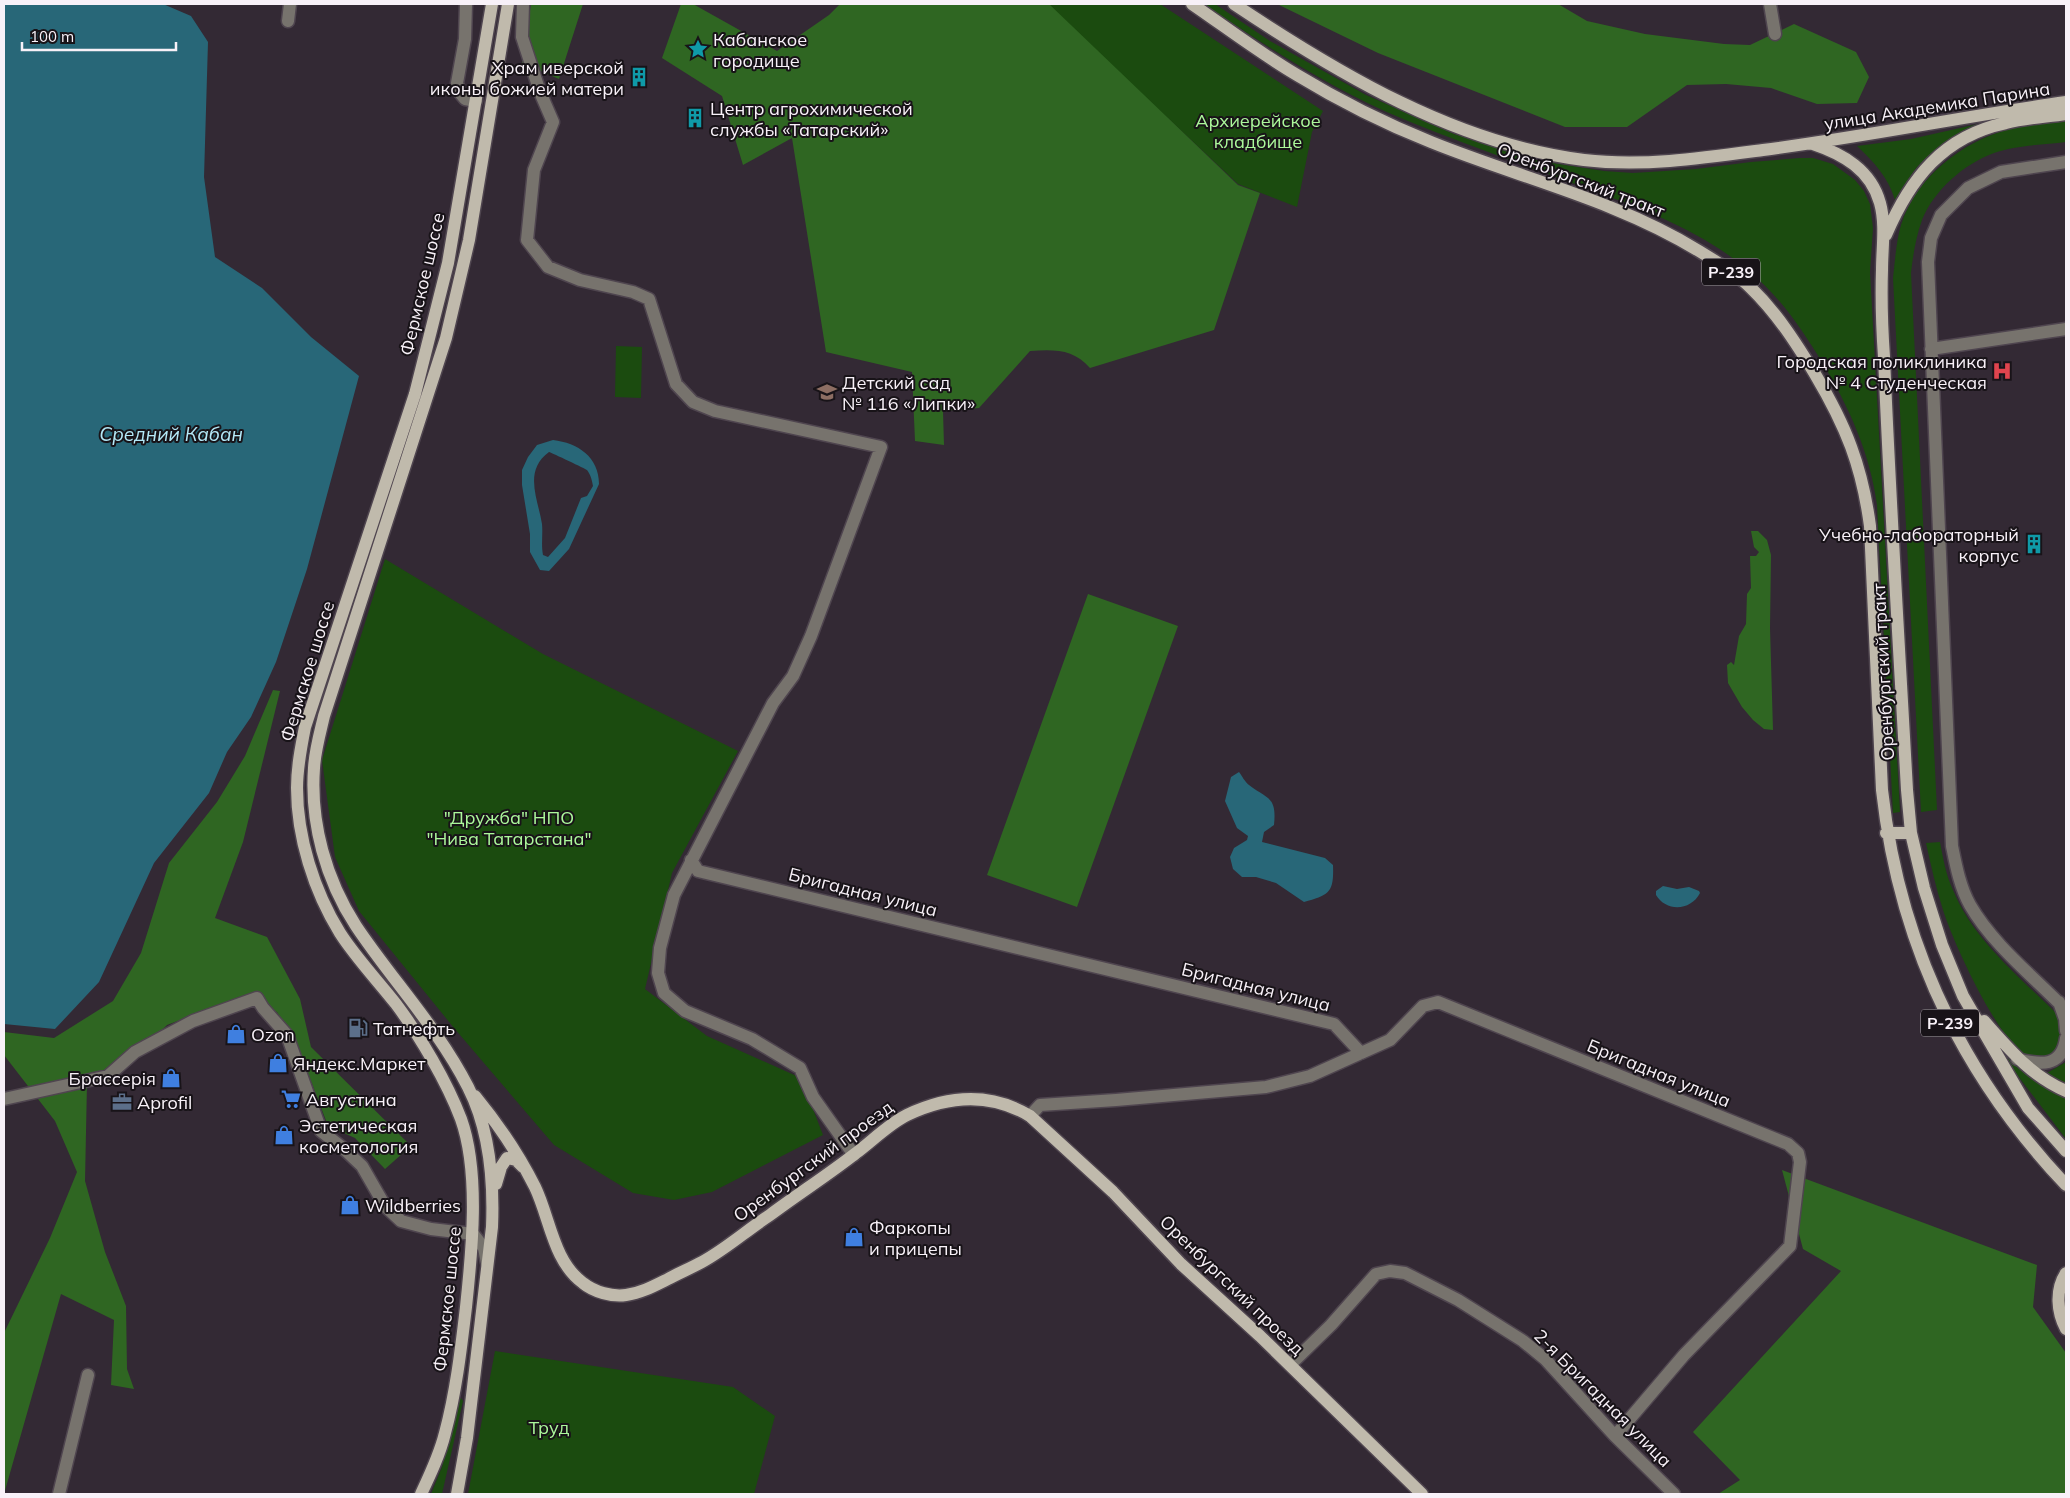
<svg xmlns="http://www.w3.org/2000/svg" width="2070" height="1498" font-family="Mulish,sans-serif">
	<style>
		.green { fill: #1b4b0f }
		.forest { fill: #2f6622 }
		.water { fill: #286778; fill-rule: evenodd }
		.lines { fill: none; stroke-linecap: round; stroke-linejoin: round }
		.minor-casing { stroke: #4f454f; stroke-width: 15 }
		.major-casing { stroke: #4f454f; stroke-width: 15 }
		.minor { stroke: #77736d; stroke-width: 12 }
		.major { stroke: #c0baac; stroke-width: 12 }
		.labels { text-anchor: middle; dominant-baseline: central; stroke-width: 4; stroke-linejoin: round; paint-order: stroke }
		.shield { fill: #181318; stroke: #b5aeb5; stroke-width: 1 }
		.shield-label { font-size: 16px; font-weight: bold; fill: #f8f1f8 }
		.poi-label { font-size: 18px; fill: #f8f1f8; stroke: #181318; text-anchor: start }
		.street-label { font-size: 18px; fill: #f8f1f8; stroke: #181318 }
		.park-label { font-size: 18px; fill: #acf89b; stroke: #181318 }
		.water-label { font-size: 19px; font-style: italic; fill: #b4e9f8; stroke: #181318 }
	</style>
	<rect width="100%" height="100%" fill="#332934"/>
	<path class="green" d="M 1046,4 L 1160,4 L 1323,111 L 1312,132 L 1297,207 L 1238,184 Z
		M 1204,4 L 1215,4 L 1270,41 L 1366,95 L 1454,134 L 1539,161 L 1604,171 L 1633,173 L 1696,169 L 1751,162 L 1800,158 L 1813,158 L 1833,164 L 1855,180 L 1864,191 L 1870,204 L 1873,228 L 1870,272 L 1900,812 L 1893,813 L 1877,505 C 1870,453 1849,407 1822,362 C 1804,333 1785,304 1760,281 C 1711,234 1648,211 1586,188 C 1525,165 1463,144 1403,119 C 1332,89 1267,47 1204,4 Z
		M 2066,121 L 2066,142 C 2043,145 2016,145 1994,153 C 1964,164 1934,190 1922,220 C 1916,237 1913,255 1911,273 L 1937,810 L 1921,812 L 1893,278 C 1895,261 1896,242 1901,225 C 1916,177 1962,142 2009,129 C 2027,124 2048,123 2066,121 Z
		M 1978,124 C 1956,136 1934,149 1917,167 C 1909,177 1902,189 1895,200 C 1888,177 1874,162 1857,146 L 1911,139 Z
		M 616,346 L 642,347 L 641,398 L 615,397 Z
		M 385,559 L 543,654 L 738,751 L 672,873 L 645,989 L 707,1036 L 801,1078 L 823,1135 L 712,1192 L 674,1200 L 633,1193 L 554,1145 L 454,1028 L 359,911 L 335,857 L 322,760 Z
		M 1940,842 C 1943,858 1946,875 1953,890 C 1973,940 2021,978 2058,1015 L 2064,1027 L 2056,1053 C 2046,1057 2036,1060 2026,1055 C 1997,1039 1953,942 1943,910 C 1936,888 1931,866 1926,843 Z
		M 1999,1051 L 2042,1085 L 2066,1096 L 2066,1139 Z
		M 2066,1062 L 2066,1084 L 2047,1073 Z
		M 495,1351 L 733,1387 L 775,1416 L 754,1494 L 468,1494 Z
		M 461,1398 L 463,1401 L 442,1494 L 431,1494 L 442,1467 L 459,1401 Z"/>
	<path class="forest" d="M 531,4 L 583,4 L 559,79 L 522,63 Z
		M 681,4 L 693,4 L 777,51 L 829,15 L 840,4 L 1049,4 L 1238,185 L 1260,193 L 1214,330 L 1090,368 C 1074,349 1054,349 1030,351 L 979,408 L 943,411 L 944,445 L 915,441 L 912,372 L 826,352 L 792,138 L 743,165 L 722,96 L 662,58 Z
		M 1277,4 L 1558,4 L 1587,21 L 1645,34 L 1724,44 L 1750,45 L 1794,24 L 1856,52 L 1869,77 L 1857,103 L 1817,104 L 1771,88 L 1726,84 L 1687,85 L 1627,127 L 1565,127 L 1378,53 Z
		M 1751,531 L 1758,531 L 1767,540 L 1771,555 L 1770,628 L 1773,730 L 1764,729 L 1753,720 L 1742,707 L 1728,683 L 1727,665 L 1731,662 L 1734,665 L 1739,636 L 1746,624 L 1747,594 L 1751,588 L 1750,556 L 1756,556 L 1759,552 L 1754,547 Z
		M 1088,594 L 1178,626 L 1077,907 L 987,875 Z
		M 273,690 L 280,691 L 243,842 L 215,918 L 267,937 L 300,999 L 311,1047 L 411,1146 L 385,1169 L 355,1138 L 328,1126 L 303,1060 L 277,1012 L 241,997 L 167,1025 L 112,1080 L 87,1083 L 85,1181 L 105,1252 L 126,1306 L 127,1369 L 134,1389 L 111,1385 L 114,1320 L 61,1294 L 4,1494 L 4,1333 L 50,1238 L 77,1172 L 55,1121 L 4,1055 L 4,1032 L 54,1038 L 113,1001 L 141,953 L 169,863 L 217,802 L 245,756 Z
		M 1782,1170 L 2037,1265 L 2033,1307 L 2066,1353 L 2066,1494 L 1718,1494 L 1740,1480 L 1693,1432 L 1841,1271 L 1803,1249 Z"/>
	<path class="water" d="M 4,4 L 163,4 L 191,16 L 208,42 L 204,177 L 215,257 L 262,288 L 311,337 L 359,376 L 307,569 L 276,662 L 251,717 L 227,752 L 209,793 L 154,863 L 99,982 L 55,1029 L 4,1024 Z
		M 553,440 C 578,443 599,457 599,484 L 569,549 L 549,571 L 540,570 L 530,552 L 530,534 L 522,485 L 522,470 L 528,457 L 537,445 ZM 549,452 C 552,453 586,469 587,470 C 591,475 592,481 593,486 L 587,496 L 581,498 L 565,538 L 548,557 L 543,555 C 541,545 543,534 542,524 C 538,499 523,471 549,452 Z
		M 1239,772 C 1242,776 1245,782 1249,785 C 1267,799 1277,796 1274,825 L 1264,832 L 1262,842 L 1325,858 L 1333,865 C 1334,892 1330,895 1304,902 L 1276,883 L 1256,877 L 1242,877 L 1233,869 L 1230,857 L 1234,848 L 1247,840 L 1248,836 L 1237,828 L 1225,801 L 1231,777 Z
		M 1663,886 L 1677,889 L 1689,887 L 1699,891 L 1700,893 C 1691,911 1666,912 1656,895 L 1656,891 Z"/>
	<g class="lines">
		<defs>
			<path id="minor" d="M 466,4 L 465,39 L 457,83 L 460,93 L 465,99 L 476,101
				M 523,4 L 522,37 L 540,92 L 553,122 L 534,170 L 527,240 L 548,267 L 580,280 L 633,292 L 649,299 L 676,384 L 693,402 L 715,411 L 881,447 L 811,636 L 793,676 L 773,703 L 674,895 L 660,948 L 658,973 L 664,993 L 685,1011 L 752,1039 L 800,1068 L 813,1097 L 854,1155
				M 1770,4 L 1775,34
				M 288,21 L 290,4
				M 2066,162 L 2001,172 L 1968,188 L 1941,215 L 1931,238 L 1928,262 L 1952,846 C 1956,866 1960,887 1970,905 C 1993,945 2034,977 2066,1010
				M 1931,349 L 2066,329
				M 691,860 L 698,871 L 1334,1024 L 1361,1053
				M 2059,1002 L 2065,1019 L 2066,1031
				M 2017,1059 C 2040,1065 2062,1068 2066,1038
				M 4,1099 L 108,1076 L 135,1052 L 193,1021 L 257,998 L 263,1008 L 287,1035 L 321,1131 L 344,1149 L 362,1166 L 385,1206 L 401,1221 L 431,1229 L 473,1234 L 484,1248 L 487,1263
				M 1030,1116 L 1040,1105 L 1116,1100 L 1266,1087 L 1310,1076 L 1390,1040 L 1423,1006 L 1438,1002 L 1788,1144 L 1798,1153 L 1800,1162 L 1790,1246 L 1684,1355 L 1615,1436
				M 1290,1365 L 1331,1325 L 1376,1274 L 1390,1271 L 1405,1273 L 1458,1300 L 1523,1341 L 1545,1359 L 1615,1436 L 1674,1494
				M 59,1494 L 88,1375"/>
			<path id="major" d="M 1192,4 C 1227,28 1261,54 1297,75 C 1338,100 1386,124 1431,142 C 1520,178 1616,200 1699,251 C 1717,262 1735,273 1750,287 C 1777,313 1796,343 1815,374 C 1846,426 1862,466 1870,526 L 1882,790 C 1899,942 1961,1074 2066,1185
				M 1234,4 C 1339,74 1456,144 1584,160 C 1643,167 1704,158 1763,150 C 1864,137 1965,116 2066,102
				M 1813,144 C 1843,154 1871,170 1880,203 C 1886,225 1882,248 1882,270 C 1881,299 1882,328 1884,357 C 1890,501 1899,646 1907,790 L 1911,833 L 1924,888 L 1942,945 L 1963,996 L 2028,1108 L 2066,1151
				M 1886,235 C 1910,179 1943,136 2006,123 C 2025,118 2046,117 2066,114
				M 1886,833 L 1911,833
				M 1984,1021 C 2009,1049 2031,1076 2066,1091
				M 475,1096 C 498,1124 518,1153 535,1187 C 550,1218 553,1261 583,1283 C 594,1292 612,1297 626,1295 C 641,1293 654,1286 668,1279 C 679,1273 691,1268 702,1262 C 726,1249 747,1230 770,1215 C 798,1194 828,1175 856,1153 C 871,1142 890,1123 907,1115 C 949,1095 990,1092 1030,1116 L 1113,1192 L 1181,1264 L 1260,1336 L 1422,1494
				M 496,1184 L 501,1167 L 507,1158 L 516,1160 L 523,1167
				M 2066,1273 C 2055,1290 2057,1312 2066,1329
				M 421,1494 C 430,1475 440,1454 445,1433 C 456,1392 461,1349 466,1307 C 472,1251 480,1172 461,1119 C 447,1082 420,1036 396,1004 C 378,981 356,958 340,933 C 314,891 297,837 297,788 C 297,767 301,747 305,727 L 415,394 L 448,263 L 492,4
				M 457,1494 L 467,1438 L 492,1227 C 494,1179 490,1130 468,1087 C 438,1028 392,980 356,926 C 326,880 310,823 314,768 C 315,750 320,733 324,716 L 446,338 L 469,240 L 508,4"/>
		</defs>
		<use href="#minor" class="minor-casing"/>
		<use href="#major" class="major-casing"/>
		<use href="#minor" class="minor"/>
		<use href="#major" class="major"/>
	</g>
	<defs>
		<symbol id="sight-bare" viewBox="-9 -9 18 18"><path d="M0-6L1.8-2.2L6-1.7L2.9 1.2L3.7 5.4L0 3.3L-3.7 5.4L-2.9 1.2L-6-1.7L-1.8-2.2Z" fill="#0f9aa8" stroke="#181318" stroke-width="2.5" paint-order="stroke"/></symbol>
		<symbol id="building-bare" viewBox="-9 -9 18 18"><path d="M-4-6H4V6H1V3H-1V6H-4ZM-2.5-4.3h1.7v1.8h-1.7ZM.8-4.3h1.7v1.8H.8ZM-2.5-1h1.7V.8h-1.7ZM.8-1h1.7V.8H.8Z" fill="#0f9aa8" stroke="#181318" stroke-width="2.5" paint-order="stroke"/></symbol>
		<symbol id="hospital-bare" viewBox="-9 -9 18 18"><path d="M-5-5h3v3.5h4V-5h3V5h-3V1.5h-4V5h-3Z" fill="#e0444e" stroke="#181318" stroke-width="2.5" paint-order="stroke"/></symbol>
		<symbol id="school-bare" viewBox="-9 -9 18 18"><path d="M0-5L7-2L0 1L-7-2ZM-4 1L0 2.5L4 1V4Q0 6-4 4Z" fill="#8d6e63" stroke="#181318" stroke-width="2.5" paint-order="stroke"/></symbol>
		<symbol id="fuel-bare" viewBox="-9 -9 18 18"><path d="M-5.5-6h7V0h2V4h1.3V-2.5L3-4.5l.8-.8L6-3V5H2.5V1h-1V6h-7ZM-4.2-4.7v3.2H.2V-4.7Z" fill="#5c6f8a" stroke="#181318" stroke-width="2.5" paint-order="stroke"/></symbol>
		<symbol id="shop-bare" viewBox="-9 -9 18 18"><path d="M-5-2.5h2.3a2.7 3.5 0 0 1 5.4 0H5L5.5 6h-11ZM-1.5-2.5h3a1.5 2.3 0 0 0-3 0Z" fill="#3f7fe0" stroke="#181318" stroke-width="2.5" paint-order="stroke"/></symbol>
		<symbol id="supermarket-bare" viewBox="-9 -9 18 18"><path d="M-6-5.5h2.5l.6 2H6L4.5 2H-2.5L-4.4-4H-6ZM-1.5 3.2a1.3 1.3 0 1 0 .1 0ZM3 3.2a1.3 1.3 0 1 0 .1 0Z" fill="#3f7fe0" stroke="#181318" stroke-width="2.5" paint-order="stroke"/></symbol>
		<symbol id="office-bare" viewBox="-9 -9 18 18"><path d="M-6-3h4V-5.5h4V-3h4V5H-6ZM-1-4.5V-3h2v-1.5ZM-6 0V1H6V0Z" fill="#5c6f8a" stroke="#181318" stroke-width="2.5" paint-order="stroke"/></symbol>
	</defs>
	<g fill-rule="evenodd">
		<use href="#sight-bare" x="684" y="35" width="28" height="28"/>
		<use href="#building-bare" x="625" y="63" width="28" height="28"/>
		<use href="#building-bare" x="681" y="104" width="28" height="28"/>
		<use href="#hospital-bare" x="1988" y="357" width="28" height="28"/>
		<use href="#school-bare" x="813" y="378" width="28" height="28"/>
		<use href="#building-bare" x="2020" y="530" width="28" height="28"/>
		<use href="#fuel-bare" x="344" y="1014" width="28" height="28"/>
		<use href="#shop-bare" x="222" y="1020" width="28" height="28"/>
		<use href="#shop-bare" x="264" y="1049" width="28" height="28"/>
		<use href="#shop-bare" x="157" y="1064" width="28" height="28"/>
		<use href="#supermarket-bare" x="277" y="1085" width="28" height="28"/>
		<use href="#office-bare" x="108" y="1088" width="28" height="28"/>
		<use href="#shop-bare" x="270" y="1121" width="28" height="28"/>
		<use href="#shop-bare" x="336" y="1191" width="28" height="28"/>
		<use href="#shop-bare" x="840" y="1223" width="28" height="28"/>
	</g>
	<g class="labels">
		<g class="shield">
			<rect x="1702" y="258.5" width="58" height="27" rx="4"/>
			<rect x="1921" y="1009.5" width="58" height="27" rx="4"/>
		</g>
		<g class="shield-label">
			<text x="1731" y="272">Р-239</text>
			<text x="1950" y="1023">Р-239</text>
		</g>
		<g class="poi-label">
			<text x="713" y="39">Кабанское<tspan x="713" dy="21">городище</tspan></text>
			<text x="624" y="67" text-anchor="end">Храм иверской<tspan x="624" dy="21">иконы божией матери</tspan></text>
			<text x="710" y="108">Центр агрохимической<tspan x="710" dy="21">службы «Татарский»</tspan></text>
			<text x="1987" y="361" text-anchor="end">Городская поликлиника<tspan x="1987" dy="21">№ 4 Студенческая</tspan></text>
			<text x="842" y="382">Детский сад<tspan x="842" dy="21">№ 116 «Липки»</tspan></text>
			<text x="2019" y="534" text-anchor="end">Учебно-лабораторный<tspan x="2019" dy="21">корпус</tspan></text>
			<text x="373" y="1028">Татнефть</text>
			<text x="251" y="1034">Ozon</text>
			<text x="293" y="1063">Яндекс.Маркет</text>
			<text x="156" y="1078" text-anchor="end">Брассерiя</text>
			<text x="306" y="1099">Августина</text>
			<text x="137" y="1102">Aprofil</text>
			<text x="299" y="1125">Эстетическая<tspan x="299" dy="21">косметология</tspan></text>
			<text x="365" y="1205">Wildberries</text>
			<text x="869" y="1227">Фаркопы<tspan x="869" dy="21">и прицепы</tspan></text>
		</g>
		<g class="street-label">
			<text transform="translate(1937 106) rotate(-9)">улица Академика Парина</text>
			<text transform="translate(1581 180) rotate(21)">Оренбургский тракт</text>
			<text transform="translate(422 284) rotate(-77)">Фермское шоссе</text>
			<text transform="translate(307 671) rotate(-73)">Фермское шоссе</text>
			<text transform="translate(1883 672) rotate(-93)">Оренбургский тракт</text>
			<text transform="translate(863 892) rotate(14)">Бригадная улица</text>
			<text transform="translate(1256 987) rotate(14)">Бригадная улица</text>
			<text transform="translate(1659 1073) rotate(22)">Бригадная улица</text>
			<text transform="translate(813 1161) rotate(-36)">Оренбургский проезд</text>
			<text transform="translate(1232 1285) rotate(44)">Оренбургский проезд</text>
			<text transform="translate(447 1299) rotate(-84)">Фермское шоссе</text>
			<text transform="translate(1603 1398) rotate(45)">2-я Бригадная улица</text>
		</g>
		<g class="park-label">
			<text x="1258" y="120">Архиерейское<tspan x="1258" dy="21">кладбище</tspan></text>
			<text x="509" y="817">"Дружба" НПО<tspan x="509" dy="21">"Нива Татарстана"</tspan></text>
			<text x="549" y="1427">Труд</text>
		</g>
		<g class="water-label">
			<text x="171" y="434">Средний Кабан</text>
		</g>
	</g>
	<rect width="2070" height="1498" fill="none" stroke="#f8f1f8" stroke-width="10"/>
	<path d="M22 42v8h154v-8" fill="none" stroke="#f8f1f8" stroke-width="2.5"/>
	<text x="30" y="42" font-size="15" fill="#f8f1f8" stroke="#181318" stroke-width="4" paint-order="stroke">100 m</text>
</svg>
